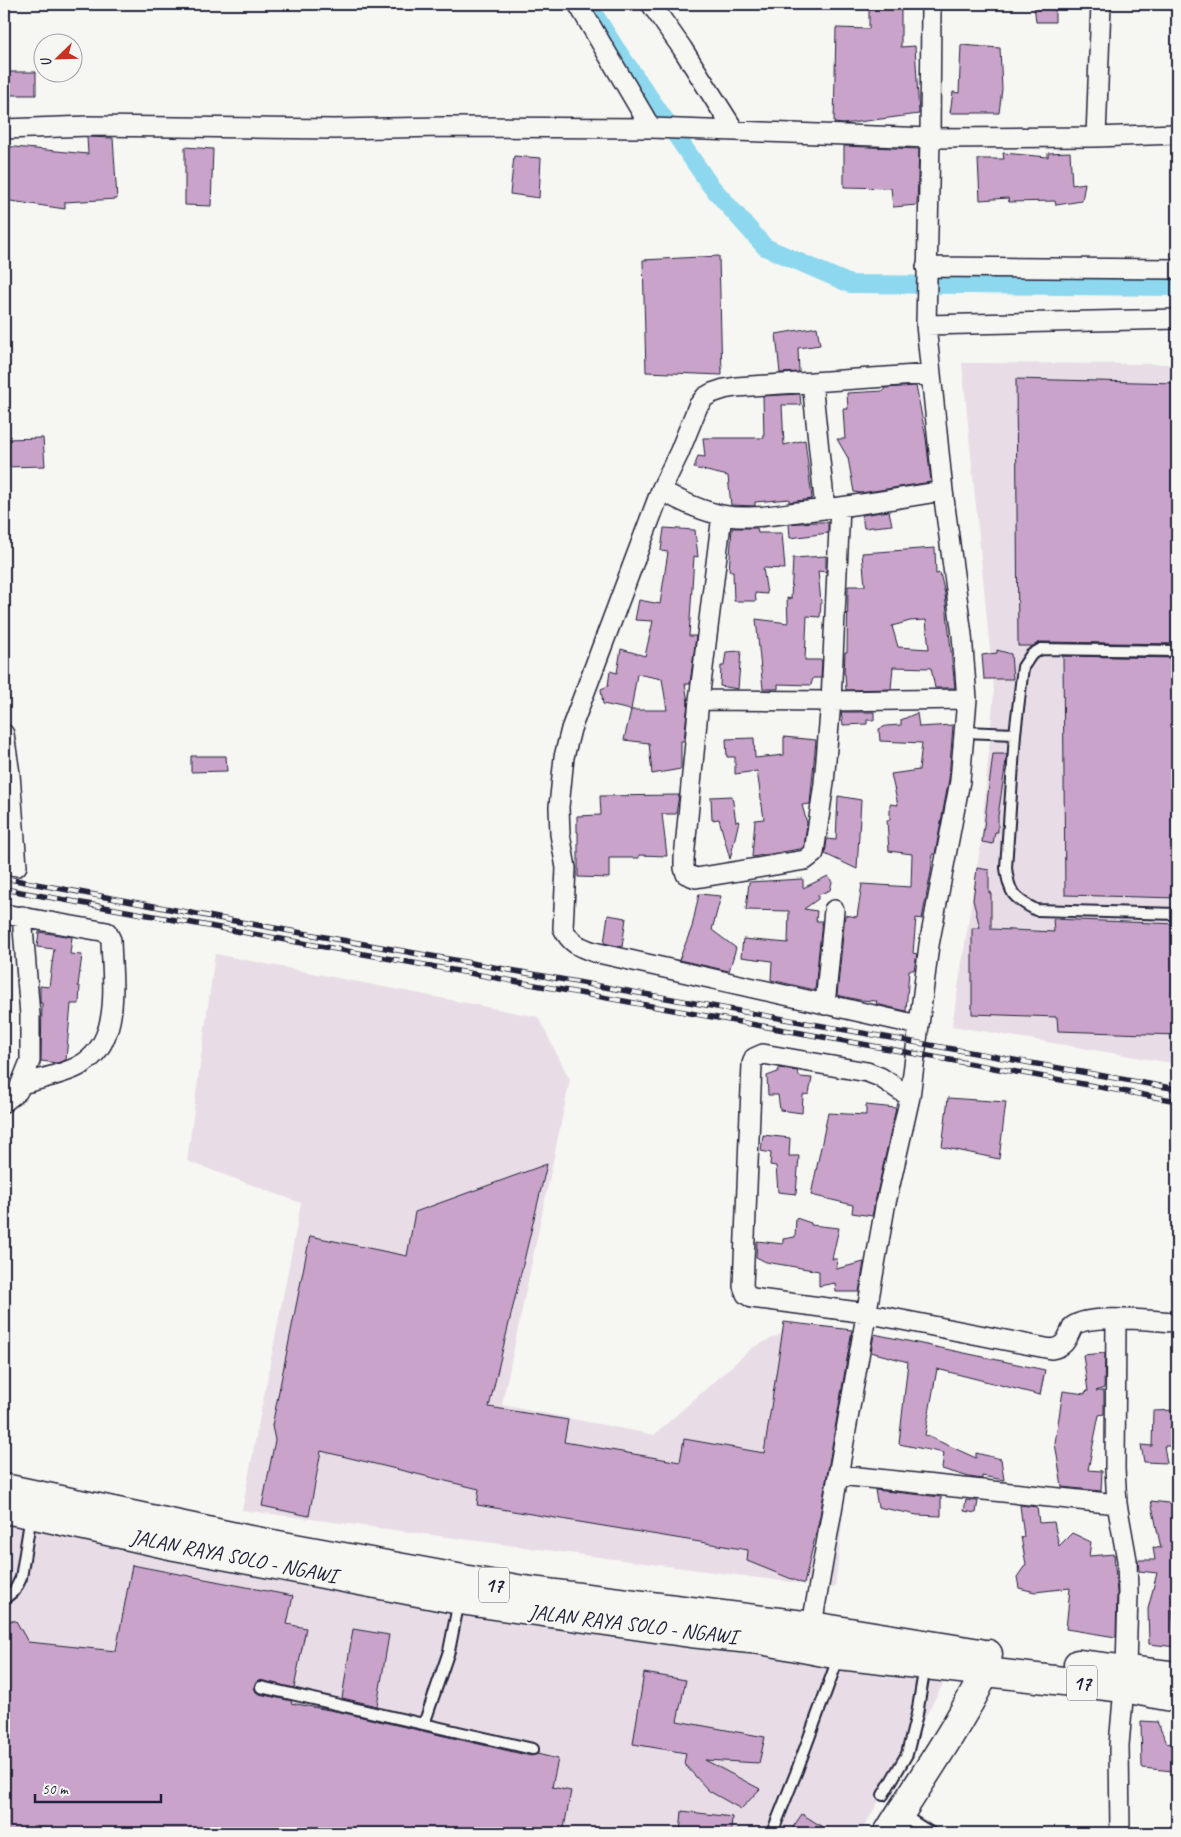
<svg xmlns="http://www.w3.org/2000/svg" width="1181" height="1837" font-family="Caveat,sans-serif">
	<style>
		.built { fill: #e8dde6 }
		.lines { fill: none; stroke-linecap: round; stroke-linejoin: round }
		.canal { stroke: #8dd8ee; stroke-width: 18 }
		.building { fill: #c9a3ca; stroke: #22223b; fill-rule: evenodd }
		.lane-casing { stroke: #22223b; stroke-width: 14 }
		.street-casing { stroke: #22223b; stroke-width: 22 }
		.secondary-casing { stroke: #22223b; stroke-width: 31 }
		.highway-casing { stroke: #22223b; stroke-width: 31 }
		.lane { stroke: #f6f6f2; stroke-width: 10 }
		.street { stroke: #f6f6f2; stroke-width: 19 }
		.secondary { stroke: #f6f6f2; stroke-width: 28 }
		.highway { stroke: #f6f6f2; stroke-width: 28 }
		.rail-casing { stroke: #22223b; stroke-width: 5.5 }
		.rail { stroke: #f6f6f2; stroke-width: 4; stroke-dasharray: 11; stroke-linecap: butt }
		.labels { text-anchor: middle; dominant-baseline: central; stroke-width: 4; stroke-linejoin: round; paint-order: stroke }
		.shield { fill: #f6f6f2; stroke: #626272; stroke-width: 1 }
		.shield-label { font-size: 20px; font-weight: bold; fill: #22223b }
		.street-label { font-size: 21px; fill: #22223b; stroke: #f6f6f2 }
	</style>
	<rect width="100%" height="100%" fill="#f6f6f2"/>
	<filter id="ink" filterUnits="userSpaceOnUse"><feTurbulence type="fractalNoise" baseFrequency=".02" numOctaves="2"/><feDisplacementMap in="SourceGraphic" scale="10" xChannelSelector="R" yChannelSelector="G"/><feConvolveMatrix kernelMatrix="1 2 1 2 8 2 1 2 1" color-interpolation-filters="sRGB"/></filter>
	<g filter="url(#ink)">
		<path class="built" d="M 962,363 L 1177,364 L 1177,1064 L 952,1026 L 981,842 L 994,691 Z
			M 215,954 L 538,1017 L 570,1080 L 502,1405 L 654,1435 L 752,1348 L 791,1329 L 863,1332 L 835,1588 L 242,1510 L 301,1203 L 187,1161 Z
			M 4,1510 L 952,1668 L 861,1833 L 4,1833 Z"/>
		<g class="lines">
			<path class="canal" d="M 591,9 L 615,47 L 710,185 L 765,247 L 850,284 L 1177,287"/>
		</g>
		<path class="building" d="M 869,4 L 901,4 L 901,47 L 915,46 L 919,114 L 843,124 L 834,123 L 836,28 L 869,29 Z
			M 1034,4 L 1055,4 L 1055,22 L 1036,22 Z
			M 961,45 L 1000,48 L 1002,89 L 999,113 L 950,113 L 953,92 L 959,93 Z
			M 4,72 L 36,72 L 36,95 L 4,95 Z
			M 87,137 L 113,138 L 117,199 L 65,202 L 65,209 L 4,200 L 4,146 L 88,154 Z
			M 844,146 L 919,149 L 917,205 L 893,207 L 891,188 L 844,187 Z
			M 185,147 L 213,149 L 211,206 L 185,205 Z
			M 1070,152 L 1072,185 L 1085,183 L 1082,201 L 1056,205 L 1055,201 L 1009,202 L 1008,198 L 980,200 L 978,159 L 1004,159 L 1003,153 L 1048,157 L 1048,153 Z
			M 514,156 L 541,158 L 539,198 L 510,194 Z
			M 719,256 L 722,375 L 646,372 L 643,260 Z
			M 817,327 L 820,345 L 798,348 L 799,372 L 780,373 L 776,334 Z
			M 1016,379 L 1177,383 L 1177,644 L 1041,642 L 1033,646 L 1018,646 Z
			M 916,386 L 926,438 L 931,482 L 861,493 L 854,492 L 848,458 L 837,439 L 845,439 L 843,409 L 848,409 L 847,393 L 884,391 L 884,388 Z
			M 800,394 L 801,405 L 782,405 L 784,445 L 805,440 L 812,499 L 789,502 L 789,499 L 755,502 L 755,506 L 731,505 L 728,476 L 694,468 L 698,456 L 705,457 L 703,438 L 764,438 L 763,396 Z
			M 43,438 L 45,466 L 4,467 L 4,439 Z
			M 889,511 L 892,525 L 864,528 L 862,515 Z
			M 814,522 L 828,522 L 828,533 L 790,538 L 789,524 Z
			M 664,528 L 695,530 L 698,557 L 694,556 L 689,636 L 696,636 L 690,684 L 685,684 L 688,702 L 684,741 L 681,741 L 681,769 L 652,774 L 649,743 L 624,740 L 631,710 L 603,704 L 601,689 L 608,686 L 610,671 L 617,673 L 621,649 L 645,656 L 653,621 L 635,620 L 639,600 L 660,604 L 668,552 L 661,551 ZM 637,674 L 662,679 L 667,710 L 631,710 Z
			M 732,528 L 757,528 L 758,533 L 782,533 L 785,569 L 763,568 L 767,594 L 755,593 L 756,601 L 734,601 L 733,571 L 729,571 Z
			M 935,548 L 936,574 L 940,573 L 945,594 L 955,688 L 935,688 L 931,668 L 893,667 L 891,689 L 846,690 L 845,674 L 844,674 L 845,652 L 847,652 L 848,586 L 865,586 L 862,553 ZM 926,620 L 929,649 L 898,647 L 892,626 L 910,621 Z
			M 826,556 L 826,572 L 818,571 L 821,603 L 820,617 L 807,616 L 805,660 L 822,660 L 821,678 L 813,678 L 811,685 L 778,684 L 778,689 L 763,689 L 756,619 L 788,623 L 787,598 L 791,599 L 793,558 Z
			M 997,650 L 1011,654 L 1013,679 L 984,679 L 982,655 L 997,653 Z
			M 741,651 L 738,689 L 720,686 L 721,666 L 724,666 L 726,652 Z
			M 1063,656 L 1177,658 L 1177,898 L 1065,895 Z
			M 841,712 L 874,712 L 874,720 L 867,720 L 867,724 L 843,725 Z
			M 917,713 L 919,727 L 953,725 L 949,779 L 935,854 L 933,854 L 931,872 L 922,919 L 916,918 L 913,953 L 917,954 L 914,970 L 909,970 L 906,1011 L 876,1004 L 877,1001 L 859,1000 L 837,995 L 845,915 L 857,917 L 862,884 L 911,887 L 912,854 L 889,851 L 887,820 L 890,820 L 890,804 L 898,805 L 891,774 L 919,770 L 922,743 L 880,741 L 879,729 L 886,726 L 901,725 L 901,720 Z
			M 784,737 L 816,740 L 810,804 L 802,805 L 807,823 L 804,847 L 800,849 L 752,857 L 755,820 L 764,819 L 757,771 L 735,774 L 735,757 L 727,757 L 726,739 L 754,738 L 755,758 L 784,755 Z
			M 993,754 L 1007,754 L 998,816 L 998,832 L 995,832 L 993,844 L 982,842 Z
			M 191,756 L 226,756 L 227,771 L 191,772 Z
			M 679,795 L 676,814 L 662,814 L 667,856 L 639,855 L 639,858 L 609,858 L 609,878 L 578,877 L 578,832 L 577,832 L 577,816 L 601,815 L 600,796 Z
			M 732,796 L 736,822 L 739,821 L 730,859 L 719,819 L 712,820 L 711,797 Z
			M 838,796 L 861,800 L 857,869 L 825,854 L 827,839 L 836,840 Z
			M 977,868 L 989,870 L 989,893 L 991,893 L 991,929 L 1054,932 L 1053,919 L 1177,924 L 1177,1035 L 1058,1031 L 1057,1017 L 972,1014 L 972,928 L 980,928 L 973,900 Z
			M 828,876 L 832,882 L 830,890 L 818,895 L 818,899 L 804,909 L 817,911 L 816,921 L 822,921 L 815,990 L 771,980 L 772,961 L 741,957 L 743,939 L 788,943 L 789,911 L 746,910 L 749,882 L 803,879 L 803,888 Z
			M 699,894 L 721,896 L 712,930 L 736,948 L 729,971 L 679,960 L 692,927 Z
			M 608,915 L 626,918 L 622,947 L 604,943 Z
			M 39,932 L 72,937 L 70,954 L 82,955 L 78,986 L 80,986 L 79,1004 L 71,1004 L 66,1060 L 57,1063 L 41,1061 L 42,1003 L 40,1003 L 40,986 L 49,987 L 54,949 L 37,947 Z
			M 779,1068 L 797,1071 L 800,1077 L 812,1078 L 809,1094 L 803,1095 L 802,1113 L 780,1110 L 778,1095 L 768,1095 L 767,1076 L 778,1072 Z
			M 948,1098 L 1006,1102 L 999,1159 L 942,1147 Z
			M 866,1105 L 896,1108 L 872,1216 L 852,1213 L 853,1205 L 811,1195 L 828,1113 L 866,1115 Z
			M 763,1135 L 790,1138 L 789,1156 L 799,1156 L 796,1194 L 778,1192 L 776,1166 L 770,1165 L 771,1153 L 761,1151 Z
			M 547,1164 L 489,1407 L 568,1420 L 564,1442 L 680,1462 L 684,1439 L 764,1453 L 784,1322 L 852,1330 L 820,1516 L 804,1584 L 747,1561 L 748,1550 L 477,1505 L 479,1489 L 321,1451 L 309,1516 L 262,1506 L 275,1440 L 272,1426 L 310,1236 L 407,1256 L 415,1212 Z
			M 796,1218 L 811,1223 L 811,1225 L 839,1228 L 832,1259 L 837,1259 L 836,1269 L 864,1262 L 859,1292 L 836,1292 L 835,1283 L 819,1286 L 819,1271 L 766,1262 L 756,1257 L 757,1241 L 783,1244 L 783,1239 L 795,1237 Z
			M 874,1334 L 1045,1370 L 1040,1395 L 937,1369 L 925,1435 L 976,1458 L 976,1453 L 1001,1459 L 1004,1480 L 982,1476 L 982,1479 L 969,1477 L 942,1469 L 944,1453 L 899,1444 L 908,1362 L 871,1352 Z
			M 1105,1353 L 1104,1388 L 1096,1391 L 1104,1391 L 1104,1414 L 1099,1415 L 1088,1470 L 1102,1471 L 1101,1491 L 1062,1487 L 1055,1443 L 1063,1391 L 1085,1394 L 1085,1392 L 1088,1391 L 1083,1355 Z
			M 1177,1410 L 1177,1428 L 1170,1427 L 1172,1446 L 1164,1446 L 1167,1463 L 1144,1462 L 1141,1445 L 1152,1446 L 1153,1411 Z
			M 875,1490 L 941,1497 L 941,1516 L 917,1515 L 878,1507 Z
			M 966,1500 L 978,1501 L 976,1513 L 964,1511 Z
			M 1151,1501 L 1177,1504 L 1177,1558 L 1174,1558 L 1177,1583 L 1177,1612 L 1172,1610 L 1177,1647 L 1149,1644 L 1148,1609 L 1157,1573 L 1139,1571 L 1138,1560 L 1155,1560 L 1153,1547 L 1161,1548 Z
			M 1020,1505 L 1037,1507 L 1039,1523 L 1054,1522 L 1059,1546 L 1072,1533 L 1091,1542 L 1089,1556 L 1114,1554 L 1117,1593 L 1116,1637 L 1066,1629 L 1070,1588 L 1035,1592 L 1019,1588 L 1017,1577 L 1026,1564 L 1021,1537 L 1024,1537 Z
			M 132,1565 L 293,1596 L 287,1624 L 306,1628 L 294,1688 L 259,1680 L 254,1686 L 256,1692 L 259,1694 L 292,1701 L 291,1703 L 340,1712 L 531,1756 L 537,1754 L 558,1759 L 552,1787 L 571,1791 L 563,1833 L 4,1833 L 4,1620 L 16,1621 L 28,1642 L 116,1651 Z
			M 353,1629 L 389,1635 L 377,1706 L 342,1698 Z
			M 644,1673 L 686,1680 L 677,1721 L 765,1737 L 759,1763 L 705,1760 L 760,1789 L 741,1809 L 709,1791 L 684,1764 L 686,1753 L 633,1744 Z
			M 1141,1721 L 1157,1722 L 1167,1743 L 1175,1745 L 1173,1771 L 1142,1768 Z
			M 682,1811 L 732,1817 L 731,1833 L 680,1833 Z
			M 802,1814 L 832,1833 L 789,1833 Z"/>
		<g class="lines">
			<defs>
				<path id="lane" d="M 1177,651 L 1041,649 L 1031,655 L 1023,667 L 1015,734 L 1006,868 C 1009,893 1013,898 1036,910 L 1177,914
					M 964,732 L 1015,734
					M 4,1599 L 15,1590 L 21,1578 L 31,1515
					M 261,1687 L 533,1749
					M 424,1724 L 449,1651 L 459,1601
					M 883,1795 L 907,1754 L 917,1714 L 925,1666
					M 901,1814 L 931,1833
					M 772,1833 L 796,1773 L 839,1656"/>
				<path id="street" d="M 578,4 L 651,128
					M 651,4 L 682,48 L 734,130
					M 4,129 L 89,126 L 334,129 L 443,127 L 651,128 L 930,138 L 1096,137 L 1175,134
					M 1096,137 L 1101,4
					M 926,267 L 1177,269
					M 926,325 L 1177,319
					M 812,382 L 825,509
					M 661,490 C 680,501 700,511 722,515 C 746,520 774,515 798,512 C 847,507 895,499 943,491
					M 722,515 L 699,700 L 684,859 L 684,868 L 686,874 L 696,878 L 805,860 L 814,853 L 824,783 L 831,701 L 840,507
					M 699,700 L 831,701 L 967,699
					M 4,734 L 10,774 L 17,866 L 4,864
					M 4,914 L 107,932 L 111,940 C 112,982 123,1045 77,1067 C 60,1075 40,1079 21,1084
					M 825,1005 L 834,910
					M 918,1025 L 594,952 C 579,947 570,943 563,928 L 566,868 L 560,834 L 559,807 L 564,757 L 571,729 L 661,490 L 679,453 L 698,406 L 705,397 L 712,393 L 724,389 L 736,387 L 931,374
					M 910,1097 L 880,1077 L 867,1072 L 763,1054 L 754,1058 L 752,1064 L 743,1286 L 746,1294 L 752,1298 L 866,1313 L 1051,1349 C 1066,1347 1067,1338 1073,1326 C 1090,1313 1154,1321 1177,1322
					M 4,1102 L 18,1091 L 30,1061 L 30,1015 L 22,916
					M 1116,1319 L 1115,1469 L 1117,1504 L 1127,1560 L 1128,1593 L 1126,1669
					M 839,1475 L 1117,1504
					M 810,1636 L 885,1207 L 910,1097 L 929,945 L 960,781 L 967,699 L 962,635 L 943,491 L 926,325 L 930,138 L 931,4
					M 1120,1833 L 1119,1745 L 1124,1688"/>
				<path id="secondary" d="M 888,1833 C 911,1795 937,1758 959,1720 C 971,1699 985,1679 988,1654"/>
				<path id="highway" d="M 4,1488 L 245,1539 L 523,1590 L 812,1626 L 980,1653
					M 4,1509 L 31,1514 L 175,1546 L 460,1600 L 690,1633 L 761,1640 L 839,1655 L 1124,1688 L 1177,1698
					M 1078,1664 L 1177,1676"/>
			</defs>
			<use href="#lane" class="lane-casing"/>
			<use href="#street" class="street-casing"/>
			<use href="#secondary" class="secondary-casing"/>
			<use href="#highway" class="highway-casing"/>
			<use href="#lane" class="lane"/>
			<use href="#street" class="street"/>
			<use href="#secondary" class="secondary"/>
			<use href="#highway" class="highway"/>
			<defs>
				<path id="rail" d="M 4,878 L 218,918 L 1177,1089
					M 4,889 L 1177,1101"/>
			</defs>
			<use href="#rail" class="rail-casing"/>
			<use href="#rail" class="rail"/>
		</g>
	</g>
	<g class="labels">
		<g class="shield">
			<rect x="479" y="1567.5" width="30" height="35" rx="4"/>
			<rect x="1067" y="1665.5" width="30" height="35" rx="4"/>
		</g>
		<g class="shield-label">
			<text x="494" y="1585">17</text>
			<text x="1082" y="1683">17</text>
		</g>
		<g class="street-label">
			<text transform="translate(234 1556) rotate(11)">JALAN RAYA SOLO - NGAWI</text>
			<text transform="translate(633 1624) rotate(7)">JALAN RAYA SOLO - NGAWI</text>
		</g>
	</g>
	<rect width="1181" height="1837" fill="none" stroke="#f6f6f2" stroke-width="20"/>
	<rect x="10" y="10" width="1161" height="1817" fill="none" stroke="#22223b" stroke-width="2" filter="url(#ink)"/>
	<g transform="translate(58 58) rotate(247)"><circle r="24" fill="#f6f6f2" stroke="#a1a1a9"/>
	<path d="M0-4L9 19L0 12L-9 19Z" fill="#c8321e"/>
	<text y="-8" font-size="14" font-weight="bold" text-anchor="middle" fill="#22223b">U</text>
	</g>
	<path d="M35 1794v8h126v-8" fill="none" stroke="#22223b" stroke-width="2.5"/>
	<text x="42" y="1794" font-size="15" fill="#22223b" stroke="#f6f6f2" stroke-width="4" paint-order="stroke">50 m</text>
</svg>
